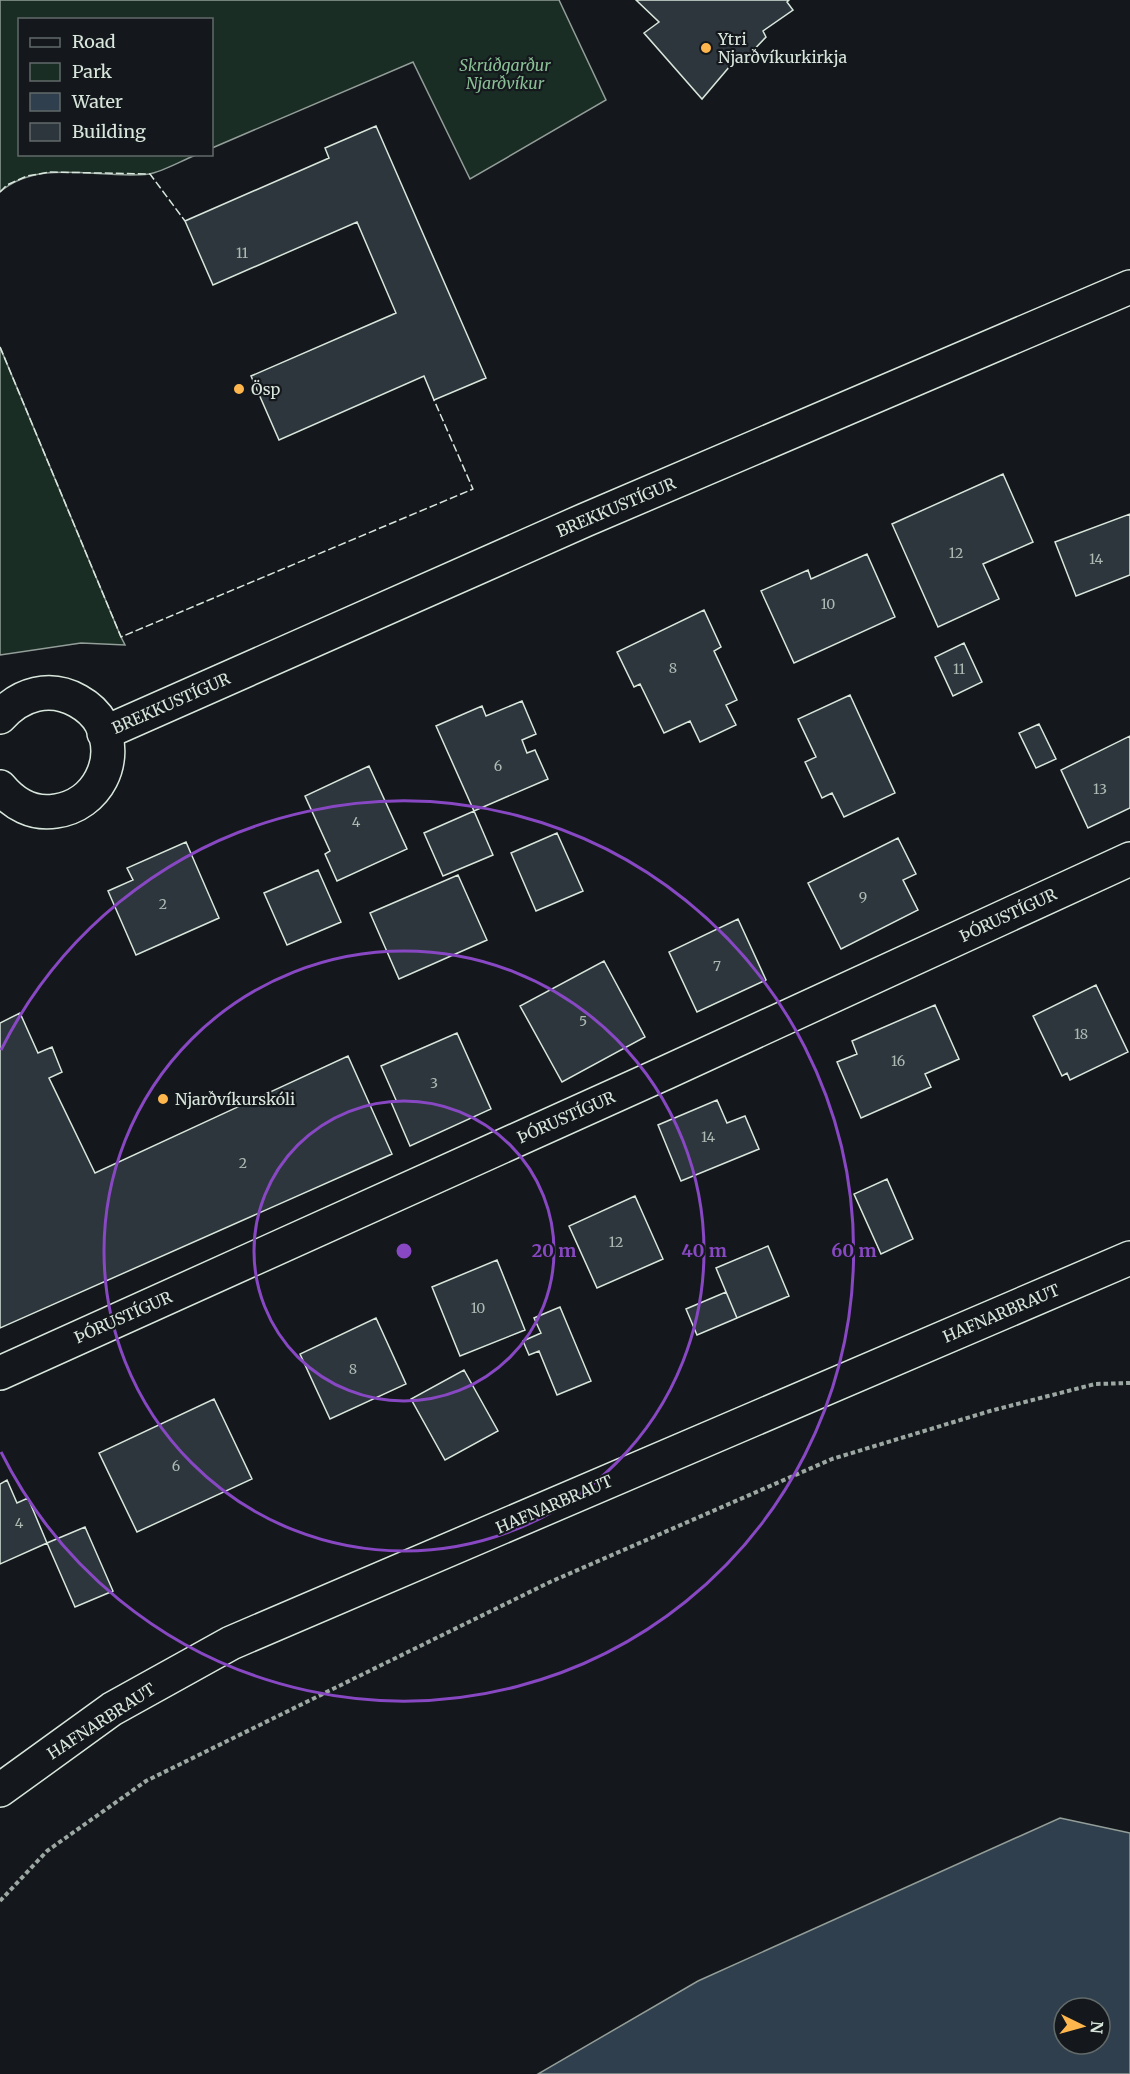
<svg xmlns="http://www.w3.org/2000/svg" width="1130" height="2074" font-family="Merriweather,serif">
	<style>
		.green { fill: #1a2d24; stroke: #939e99; stroke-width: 1.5 }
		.water { fill: #2f3f4d; stroke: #939e99; stroke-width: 1.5; fill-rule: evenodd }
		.building { fill: #2c363c; stroke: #d8e6dc; stroke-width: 1.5 }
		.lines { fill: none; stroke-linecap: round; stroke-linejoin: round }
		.street-casing { stroke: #d8e6dc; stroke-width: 36 }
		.path { stroke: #9da8a2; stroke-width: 4; stroke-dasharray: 4.5 3; stroke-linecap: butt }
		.street { stroke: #14181c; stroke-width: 33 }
		.fence { stroke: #d8e6dc; stroke-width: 1.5; stroke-dasharray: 8 3; stroke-linecap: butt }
		.ring { fill: none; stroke: #8948c3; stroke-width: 3 }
		.poi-dot { fill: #ffb74d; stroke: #14181c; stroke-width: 2 }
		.labels { text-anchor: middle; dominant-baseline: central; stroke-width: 4.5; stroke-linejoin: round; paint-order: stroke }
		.number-label { font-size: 14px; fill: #adbab4 }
		.poi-label { font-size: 16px; fill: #d8e6dc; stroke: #14181c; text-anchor: start }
		.park-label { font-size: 16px; font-style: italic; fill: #8ac095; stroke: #14181c }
		.street-label { font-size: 16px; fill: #d8e6dc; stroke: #14181c }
		.centre { fill: #8948c3; stroke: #14181c; stroke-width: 3 }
		.ring-label { font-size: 18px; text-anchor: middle; font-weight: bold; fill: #8948c3; stroke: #14181c; stroke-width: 4.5; stroke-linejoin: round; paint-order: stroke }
	</style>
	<rect width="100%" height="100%" fill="#14181c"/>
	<path class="green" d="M 0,0 L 559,0 L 606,100 L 470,179 L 413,62 L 212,148 L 212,20 L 20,20 L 20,154 L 196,155 C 183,160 162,172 149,174 C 100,180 41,157 0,192 Z
		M 0,347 L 121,637 L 125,645 L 81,643 L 0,655 Z"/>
	<path class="water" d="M 1060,1818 L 1130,1833 L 1130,2074 L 538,2074 L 698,1981 ZM 1064,2008 L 1100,2008 L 1100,2044 L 1064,2044 Z"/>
	<path class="building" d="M 636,0 L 789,0 L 787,2 L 793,10 L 763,31 L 766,37 L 742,62 L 736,59 L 702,99 L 644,33 L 659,22 Z
		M 376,126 L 486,378 L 434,400 L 424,376 L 279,440 L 251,376 L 396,313 L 357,222 L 213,285 L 185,221 L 329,158 L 325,148 Z
		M 1003,474 L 1033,542 L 983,564 L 999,599 L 938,627 L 892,524 Z
		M 1130,514 L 1130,575 L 1076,596 L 1055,542 Z
		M 867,554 L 895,617 L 794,663 L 761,591 L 808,570 L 811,579 Z
		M 704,610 L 721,647 L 714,651 L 737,700 L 726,705 L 736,725 L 700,742 L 690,721 L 664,733 L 640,684 L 634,687 L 617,652 Z
		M 964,643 L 982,682 L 953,696 L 935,657 Z
		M 850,695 L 895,793 L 844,817 L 832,793 L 822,798 L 805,762 L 816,757 L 798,719 Z
		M 522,701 L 536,734 L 522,740 L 527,753 L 535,750 L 548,779 L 474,811 L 436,726 L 482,706 L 486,716 Z
		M 1039,724 L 1056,759 L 1036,768 L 1019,733 Z
		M 1130,736 L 1130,808 L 1088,828 L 1061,770 Z
		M 369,766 L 407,849 L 337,881 L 325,854 L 330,851 L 305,796 Z
		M 474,811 L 493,855 L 443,876 L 424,833 Z
		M 557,833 L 583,891 L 536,911 L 511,853 Z
		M 898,838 L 916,874 L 903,880 L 918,910 L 841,949 L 808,883 Z
		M 186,842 L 219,918 L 136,955 L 108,891 L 133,880 L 127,868 Z
		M 318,870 L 341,922 L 287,945 L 264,893 Z
		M 458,875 L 487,940 L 399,979 L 370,913 Z
		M 738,919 L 766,980 L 697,1012 L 669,952 Z
		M 604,961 L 645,1037 L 562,1082 L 520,1006 Z
		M 1096,985 L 1128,1052 L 1070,1080 L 1067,1073 L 1062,1076 L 1033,1016 Z
		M 935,1005 L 959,1059 L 925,1074 L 931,1087 L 861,1118 L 837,1062 L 857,1054 L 852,1041 Z
		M 20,1013 L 38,1053 L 52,1047 L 62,1072 L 49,1078 L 95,1173 L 348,1056 L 392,1154 L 0,1328 L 0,1023 Z
		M 457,1033 L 491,1109 L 410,1146 L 391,1102 L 396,1100 L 381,1066 Z
		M 717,1100 L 727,1123 L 745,1116 L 759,1149 L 681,1181 L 658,1125 Z
		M 887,1179 L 913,1239 L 881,1254 L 854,1194 Z
		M 635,1196 L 663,1259 L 597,1288 L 569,1226 Z
		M 768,1246 L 789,1296 L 737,1318 L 716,1268 Z
		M 497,1260 L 525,1330 L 460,1356 L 432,1287 Z
		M 726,1292 L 737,1318 L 697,1335 L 686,1309 Z
		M 560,1307 L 591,1381 L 557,1395 L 539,1351 L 529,1355 L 523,1341 L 541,1333 L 534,1318 Z
		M 376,1318 L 406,1384 L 330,1419 L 300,1354 Z
		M 464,1370 L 498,1431 L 445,1460 L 411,1399 Z
		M 214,1399 L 252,1479 L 137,1532 L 99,1453 Z
		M 7,1480 L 17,1503 L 28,1498 L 47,1543 L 0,1564 L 0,1484 Z
		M 85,1527 L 113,1591 L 75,1607 L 47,1543 Z"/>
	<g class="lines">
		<defs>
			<path id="street" d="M 0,717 C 20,694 50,685 78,701 C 87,706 96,714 101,723 C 120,761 97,805 56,811 C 33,815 14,804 0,787
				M 104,733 L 585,520 L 1130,287
				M 0,1373 L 667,1072 L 1130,859
				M 0,1790 L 112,1709 L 231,1643 L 1130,1258"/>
		</defs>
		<use href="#street" class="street-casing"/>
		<path class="path" d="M 0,1901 L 47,1851 L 146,1781 L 550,1582 L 832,1459 L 990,1411 L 1095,1384 L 1130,1383"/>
		<use href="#street" class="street"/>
		<path class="fence" d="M 0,192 L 7,185 L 27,176 L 50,172 L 150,174 L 185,221
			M 0,347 L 121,637 L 473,489 L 434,400"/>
	</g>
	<g class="ring">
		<circle cx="404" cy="1251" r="150"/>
		<circle cx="404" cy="1251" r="300"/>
		<path d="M1 1050A450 450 0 1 1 1 1452"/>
	</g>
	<g class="poi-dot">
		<circle cx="706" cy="48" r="6"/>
		<circle cx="239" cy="389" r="6"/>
		<circle cx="163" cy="1099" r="6"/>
	</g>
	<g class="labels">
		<g class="number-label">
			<text x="242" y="253">11</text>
			<text x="956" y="553">12</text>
			<text x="1096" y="559">14</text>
			<text x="828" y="604">10</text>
			<text x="673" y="668">8</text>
			<text x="959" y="669">11</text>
			<text x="498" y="766">6</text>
			<text x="1100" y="789">13</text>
			<text x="356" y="822">4</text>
			<text x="863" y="897">9</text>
			<text x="163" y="904">2</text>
			<text x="717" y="966">7</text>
			<text x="583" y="1021">5</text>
			<text x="1081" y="1034">18</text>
			<text x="898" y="1061">16</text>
			<text x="434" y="1083">3</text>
			<text x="708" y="1137">14</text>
			<text x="243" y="1163">2</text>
			<text x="616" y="1242">12</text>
			<text x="478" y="1308">10</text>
			<text x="353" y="1369">8</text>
			<text x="176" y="1466">6</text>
			<text x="19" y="1523">4</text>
		</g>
		<g class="poi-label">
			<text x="718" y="39">Ytri<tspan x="718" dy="18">Njarðvíkurkirkja</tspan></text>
			<text x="251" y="389">Ösp</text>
			<text x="175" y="1099">Njarðvíkurskóli</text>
		</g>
		<g class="park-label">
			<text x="505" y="65">Skrúðgarður<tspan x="505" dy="18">Njarðvíkur</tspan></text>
		</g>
		<g class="street-label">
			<text transform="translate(616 507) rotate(-23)">BREKKUSTÍGUR</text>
			<text transform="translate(171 703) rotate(-24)">BREKKUSTÍGUR</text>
			<text transform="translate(1008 915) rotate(-25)">ÞÓRUSTÍGUR</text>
			<text transform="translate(566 1117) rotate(-24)">ÞÓRUSTÍGUR</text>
			<text transform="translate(1001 1313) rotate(-23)">HAFNARBRAUT</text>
			<text transform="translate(123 1317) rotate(-24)">ÞÓRUSTÍGUR</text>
			<text transform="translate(554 1504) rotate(-23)">HAFNARBRAUT</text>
			<text transform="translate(101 1721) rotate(-33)">HAFNARBRAUT</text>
		</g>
	</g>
	<circle cx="404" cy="1251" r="9" class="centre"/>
	<g class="ring-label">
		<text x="554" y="1257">20 m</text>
		<text x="704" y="1257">40 m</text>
		<text x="854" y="1257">60 m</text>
	</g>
	<rect x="18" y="18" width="195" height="138" fill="#14181c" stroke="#626a69" stroke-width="1.5"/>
	<rect x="30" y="38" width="30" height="9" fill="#14181c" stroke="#626a69" stroke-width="1.5"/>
	<text x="72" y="48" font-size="18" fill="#d8e6dc">Road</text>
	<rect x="30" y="63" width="30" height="18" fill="#1a2d24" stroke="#626a69" stroke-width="1.5"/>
	<text x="72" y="78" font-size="18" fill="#d8e6dc">Park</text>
	<rect x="30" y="93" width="30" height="18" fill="#2f3f4d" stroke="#626a69" stroke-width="1.5"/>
	<text x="72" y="108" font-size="18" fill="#d8e6dc">Water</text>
	<rect x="30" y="123" width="30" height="18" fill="#2c363c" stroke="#626a69" stroke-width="1.5"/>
	<text x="72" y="138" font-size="18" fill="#d8e6dc">Building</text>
	<g transform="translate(1082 2026) rotate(95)"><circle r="28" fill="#14181c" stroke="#626a69" stroke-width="1.5"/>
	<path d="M0-4.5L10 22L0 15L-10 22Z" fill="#ffb74d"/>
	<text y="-9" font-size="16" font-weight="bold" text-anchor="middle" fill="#d8e6dc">N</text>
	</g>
</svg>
